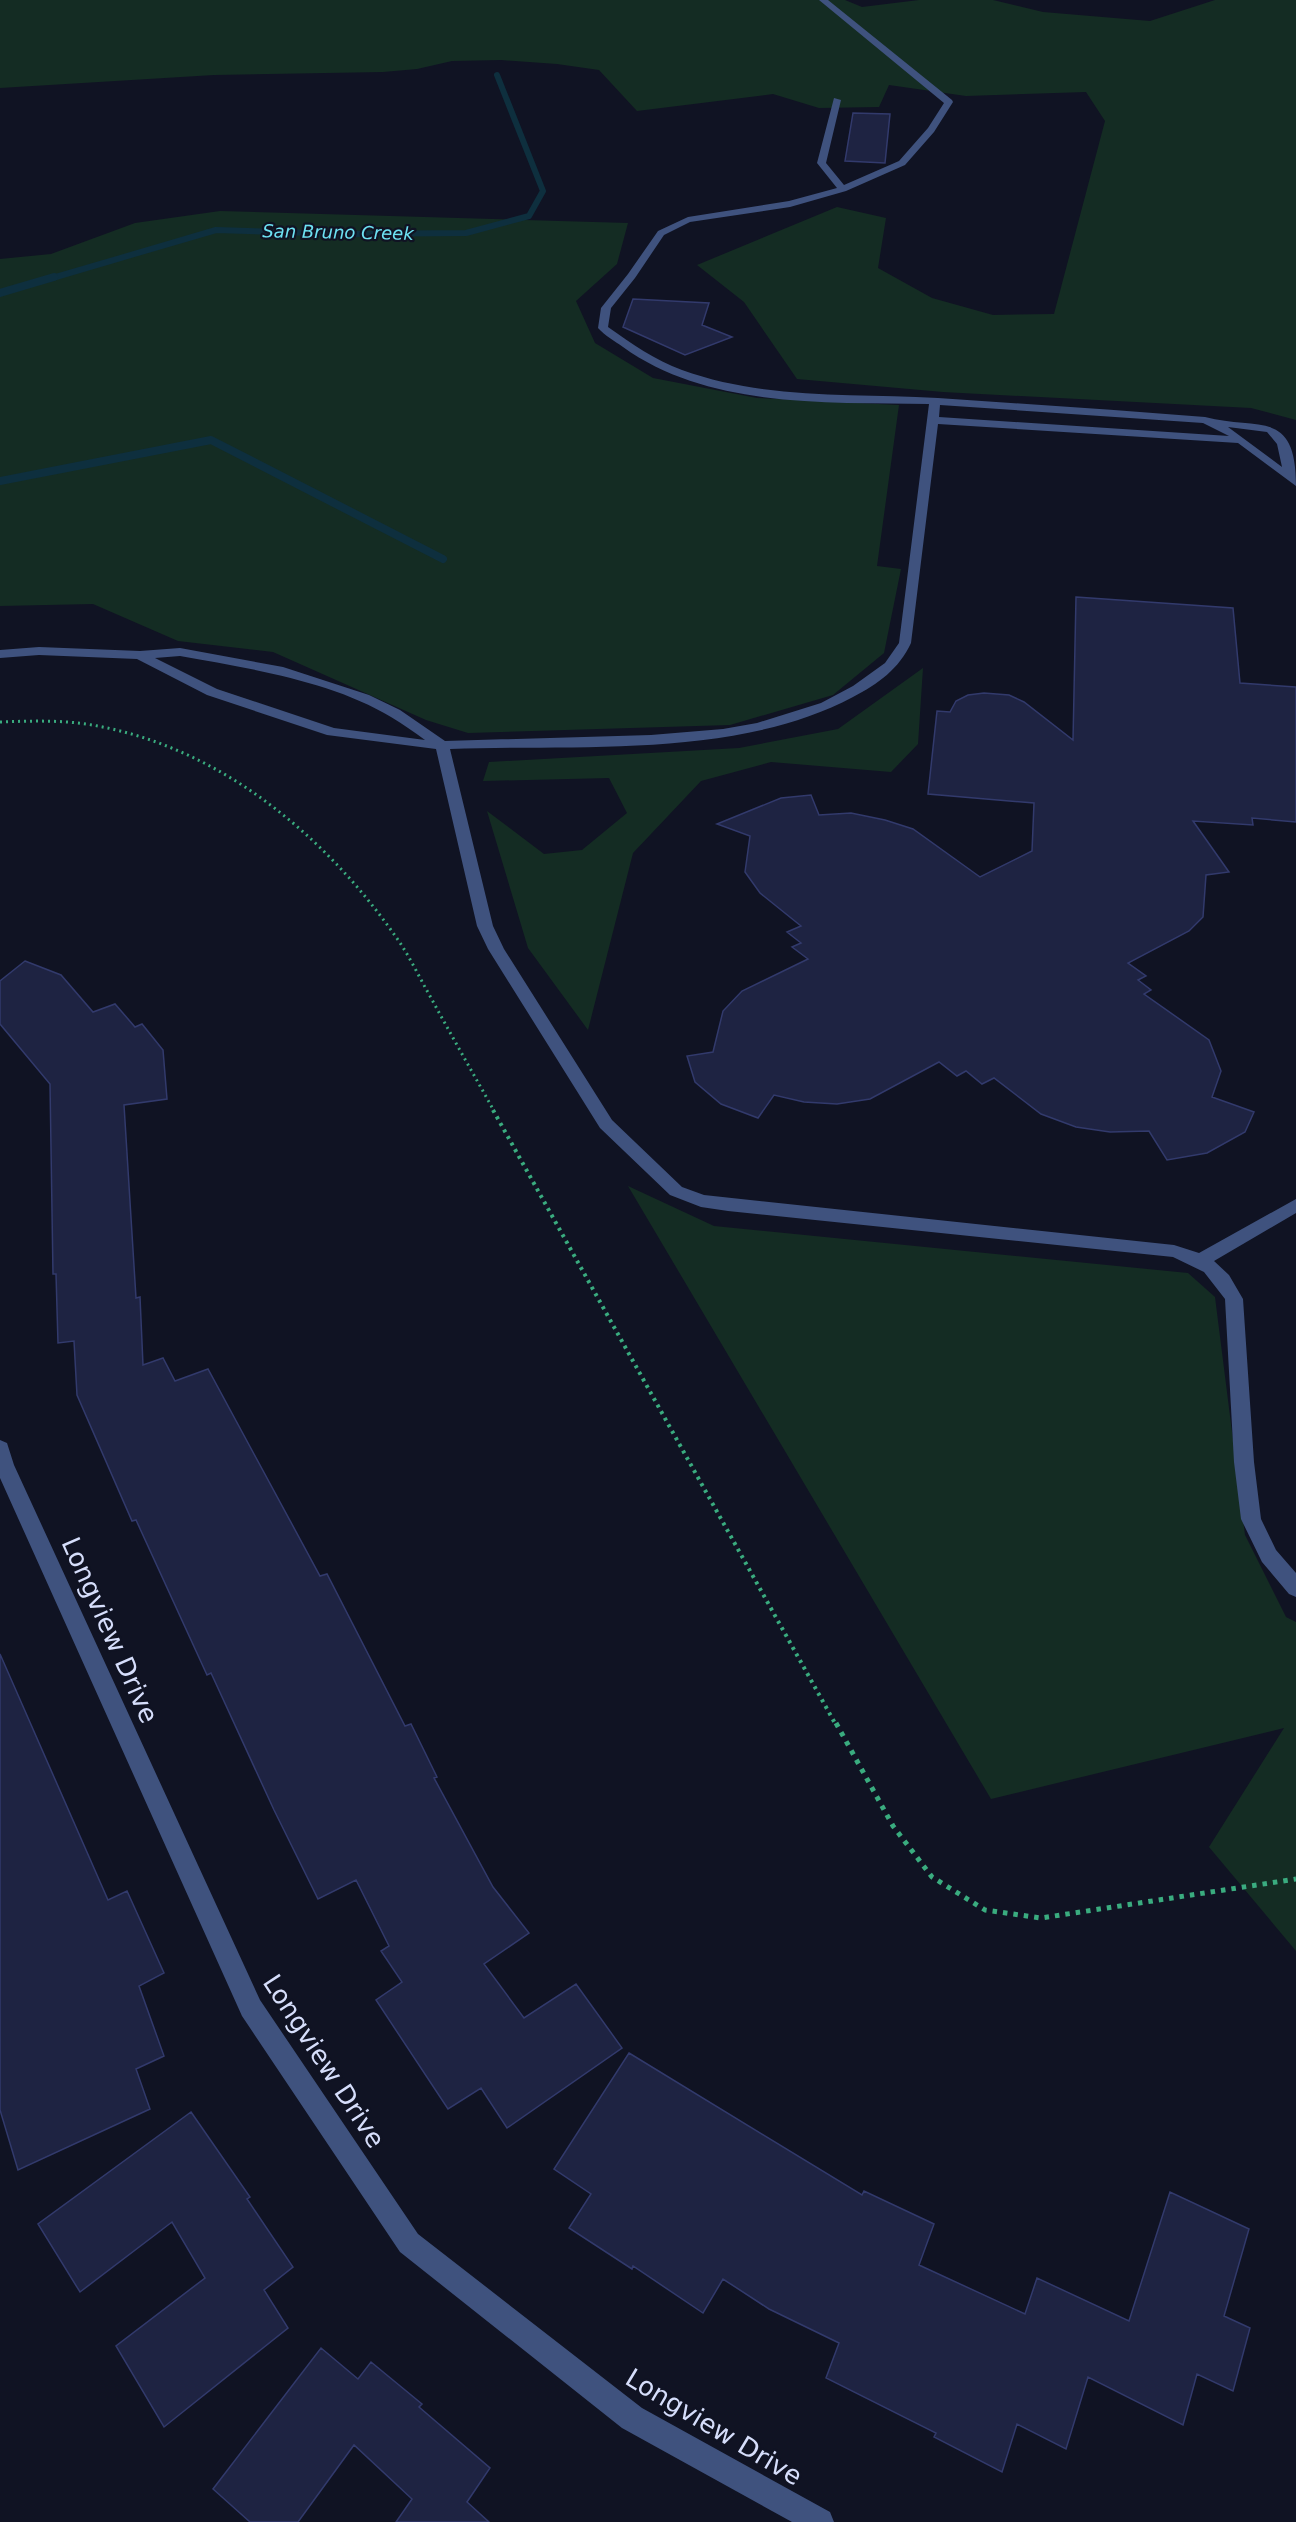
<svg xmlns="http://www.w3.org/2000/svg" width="1296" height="2522" font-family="'DejaVu Sans',sans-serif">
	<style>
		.green { fill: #142c23 }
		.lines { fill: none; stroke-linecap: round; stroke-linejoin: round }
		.stream-far1 { stroke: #0e2f3e; stroke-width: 6 }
		.stream { stroke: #0e2f3e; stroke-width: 8 }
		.building { fill: #1e2342; stroke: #323a6c; stroke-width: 1.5 }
		.path-far2 { stroke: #3aac7f; stroke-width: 3; stroke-dasharray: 2 4; stroke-linecap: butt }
		.path-far1 { stroke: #3aac7f; stroke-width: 4; stroke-dasharray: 3 4.5; stroke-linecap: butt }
		.path { stroke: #3aac7f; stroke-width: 5; stroke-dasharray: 4.5 6; stroke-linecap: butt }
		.minor { fill: #3f527e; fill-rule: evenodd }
		.labels { text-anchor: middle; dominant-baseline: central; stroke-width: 4.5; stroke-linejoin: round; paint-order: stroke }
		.far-water-label { font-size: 18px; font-style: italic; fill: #6de1f2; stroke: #101323 }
		.near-street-label { font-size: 26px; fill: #d6defb; stroke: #101323 }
	</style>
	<rect width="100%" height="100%" fill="#101323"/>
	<path class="green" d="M 0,0 L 845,0 L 862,7 L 919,0 L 993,0 L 1043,12 L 1150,21 L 1215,0 L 1296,0 L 1296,420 L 1251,408 L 943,392 L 797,379 L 744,302 L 697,265 L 837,207 L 886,218 L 878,268 L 932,298 L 993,315 L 1054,314 L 1105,121 L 1086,92 L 966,96 L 889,85 L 879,107 L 819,108 L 773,94 L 637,111 L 599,70 L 557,64 L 501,60 L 452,61 L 417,69 L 383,72 L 214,75 L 0,88 Z
		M 220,211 L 628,223 L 617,264 L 576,301 L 595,343 L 653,378 L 757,398 L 899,405 L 877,566 L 901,569 L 884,653 L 833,695 L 730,725 L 468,733 L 426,720 L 273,652 L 178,641 L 93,604 L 0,606 L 0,259 L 51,254 L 135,223 Z
		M 923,668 L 918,744 L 891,772 L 771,762 L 701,781 L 633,853 L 588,1030 L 528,948 L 487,811 L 544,854 L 582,850 L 627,813 L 609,778 L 483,781 L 489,762 L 739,748 L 838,729 Z
		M 628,1186 L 714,1226 L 1188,1273 L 1215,1297 L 1245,1535 L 1286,1617 L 1296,1622 L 1296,1951 L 1209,1847 L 1284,1728 L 991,1799 Z"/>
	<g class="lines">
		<path class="stream-far1" d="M 49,279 L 216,230 L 347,234 L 466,233 L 529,216 L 543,191 L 497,75"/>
		<path class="stream" d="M 0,293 L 54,277
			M 0,481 L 211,440 L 443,559"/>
	</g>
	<path class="building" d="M 853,113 L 890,114 L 885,163 L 845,161 Z
		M 633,299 L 709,303 L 702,325 L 732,337 L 685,355 L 623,327 Z
		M 1076,597 L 1233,608 L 1240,683 L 1296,687 L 1296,822 L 1252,818 L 1253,825 L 1193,821 L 1229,872 L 1206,875 L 1203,917 L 1189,931 L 1128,963 L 1146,976 L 1138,980 L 1151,990 L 1144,994 L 1209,1040 L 1221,1071 L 1212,1097 L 1254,1112 L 1245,1132 L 1207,1153 L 1167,1160 L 1149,1131 L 1110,1132 L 1076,1127 L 1041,1114 L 994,1078 L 982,1084 L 966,1071 L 957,1076 L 939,1062 L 870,1099 L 837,1104 L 804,1102 L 774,1095 L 758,1118 L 721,1104 L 695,1082 L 687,1056 L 713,1052 L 723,1011 L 742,991 L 808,959 L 792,947 L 801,943 L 787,932 L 801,926 L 760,893 L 745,872 L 750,836 L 717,824 L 781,798 L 811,795 L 819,815 L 851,813 L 885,820 L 913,829 L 980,877 L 1032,851 L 1034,803 L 928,794 L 937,711 L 950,712 L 956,701 L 968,695 L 984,693 L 1009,695 L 1024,702 L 1073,740 Z
		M 25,961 L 61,975 L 93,1012 L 115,1004 L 135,1027 L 142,1024 L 163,1050 L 167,1099 L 124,1105 L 136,1298 L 140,1297 L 143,1365 L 163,1358 L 175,1381 L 208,1369 L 320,1576 L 327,1574 L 405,1726 L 411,1724 L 437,1777 L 434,1778 L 493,1887 L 529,1933 L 484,1964 L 524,2018 L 576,1984 L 622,2048 L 507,2128 L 481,2088 L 448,2109 L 376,2000 L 402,1982 L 381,1951 L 389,1946 L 356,1880 L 318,1899 L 274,1810 L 211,1673 L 207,1675 L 136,1520 L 132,1521 L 77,1395 L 74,1341 L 58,1343 L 56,1274 L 53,1274 L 50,1084 L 0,1024 L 0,981 Z
		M 0,1654 L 108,1900 L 127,1891 L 164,1973 L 139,1986 L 164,2056 L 136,2069 L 150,2109 L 18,2170 L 0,2110 Z
		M 629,2053 L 862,2195 L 864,2191 L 934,2224 L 919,2265 L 1025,2314 L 1037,2278 L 1129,2321 L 1170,2192 L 1249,2229 L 1224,2316 L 1250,2328 L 1233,2391 L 1197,2374 L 1183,2425 L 1088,2377 L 1066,2449 L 1017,2424 L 1002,2472 L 934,2437 L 936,2433 L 826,2378 L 839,2343 L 769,2309 L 723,2279 L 703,2313 L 633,2266 L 632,2269 L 569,2228 L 591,2194 L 554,2169 Z
		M 191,2112 L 250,2197 L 247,2199 L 293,2267 L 264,2290 L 288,2328 L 164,2427 L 116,2346 L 205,2278 L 172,2222 L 80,2292 L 38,2224 Z
		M 321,2348 L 358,2379 L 371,2362 L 422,2404 L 419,2407 L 490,2468 L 467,2502 L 489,2522 L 396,2522 L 412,2499 L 354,2445 L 298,2522 L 250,2522 L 213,2489 Z"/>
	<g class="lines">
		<path class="path-far2" d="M 0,722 C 29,721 58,720 86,724 C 216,744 323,833 396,937 C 409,955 419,977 430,996 C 451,1035 473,1073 494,1111"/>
		<path class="path-far1" d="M 493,1110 L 836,1725"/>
		<path class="path" d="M 836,1723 L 893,1826 L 932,1877 L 985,1910 L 1041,1918 L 1296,1879"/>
		<path class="minor" d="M 819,0 L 828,0 L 952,100 L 953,102 L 934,132 L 905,165 L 846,191 L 790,207 L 690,222 L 664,235 L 635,278 L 611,308 L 608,327 C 632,344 655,360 682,370 C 765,400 852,393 938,398 C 1027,404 1116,410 1205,417 C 1257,431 1296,407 1296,486 L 1238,443 L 938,424 L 911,643 C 899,669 878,684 853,697 C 736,759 579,744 450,749 L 493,926 L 504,949 L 612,1120 L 682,1187 L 704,1195 L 1174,1245 L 1199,1253 L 1296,1199 L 1296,1213 L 1214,1261 L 1229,1275 L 1243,1299 L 1254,1462 L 1261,1519 L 1276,1550 L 1296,1573 L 1296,1597 L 1289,1594 L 1262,1562 L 1241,1519 L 1234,1462 L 1225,1299 L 1204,1272 L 1173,1257 L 728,1211 L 701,1207 L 670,1195 L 600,1128 L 488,949 L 477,926 L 436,749 L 327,735 L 207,695 L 137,659 L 39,655 L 0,658 L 0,650 L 39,647 L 140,651 L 180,648 L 283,667 L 369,695 L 400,710 L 445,741 L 651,735 L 723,729 L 757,723 L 821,703 L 853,686 L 885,663 L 899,643 L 929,404 C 829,402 709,409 623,347 C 615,341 605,336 598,328 L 601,308 L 628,274 L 658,231 L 688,217 L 789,201 L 837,188 L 817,163 L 834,98 L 841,100 L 826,163 L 844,185 L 899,161 L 928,128 L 944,103 ZM 940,405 L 1203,423 L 1229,436 L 939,417 ZM 1228,427 L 1267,432 L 1277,444 L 1282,467 ZM 180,656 C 247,668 332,681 391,717 C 403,724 414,732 425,740 L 334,728 L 217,689 L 155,658 Z
			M 0,1440 L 7,1443 L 14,1465 L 260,2000 L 418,2234 L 642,2408 L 830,2512 L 834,2522 L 792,2522 L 622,2428 L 400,2252 L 242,2016 L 0,1478 Z"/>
	</g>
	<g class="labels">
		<g class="far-water-label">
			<text transform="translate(338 232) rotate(1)">San Bruno Creek</text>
		</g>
		<g class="near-street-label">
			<text transform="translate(110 1630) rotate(66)">Longview Drive</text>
			<text transform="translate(324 2061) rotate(57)">Longview Drive</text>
			<text transform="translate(714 2427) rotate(31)">Longview Drive</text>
		</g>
	</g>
</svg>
